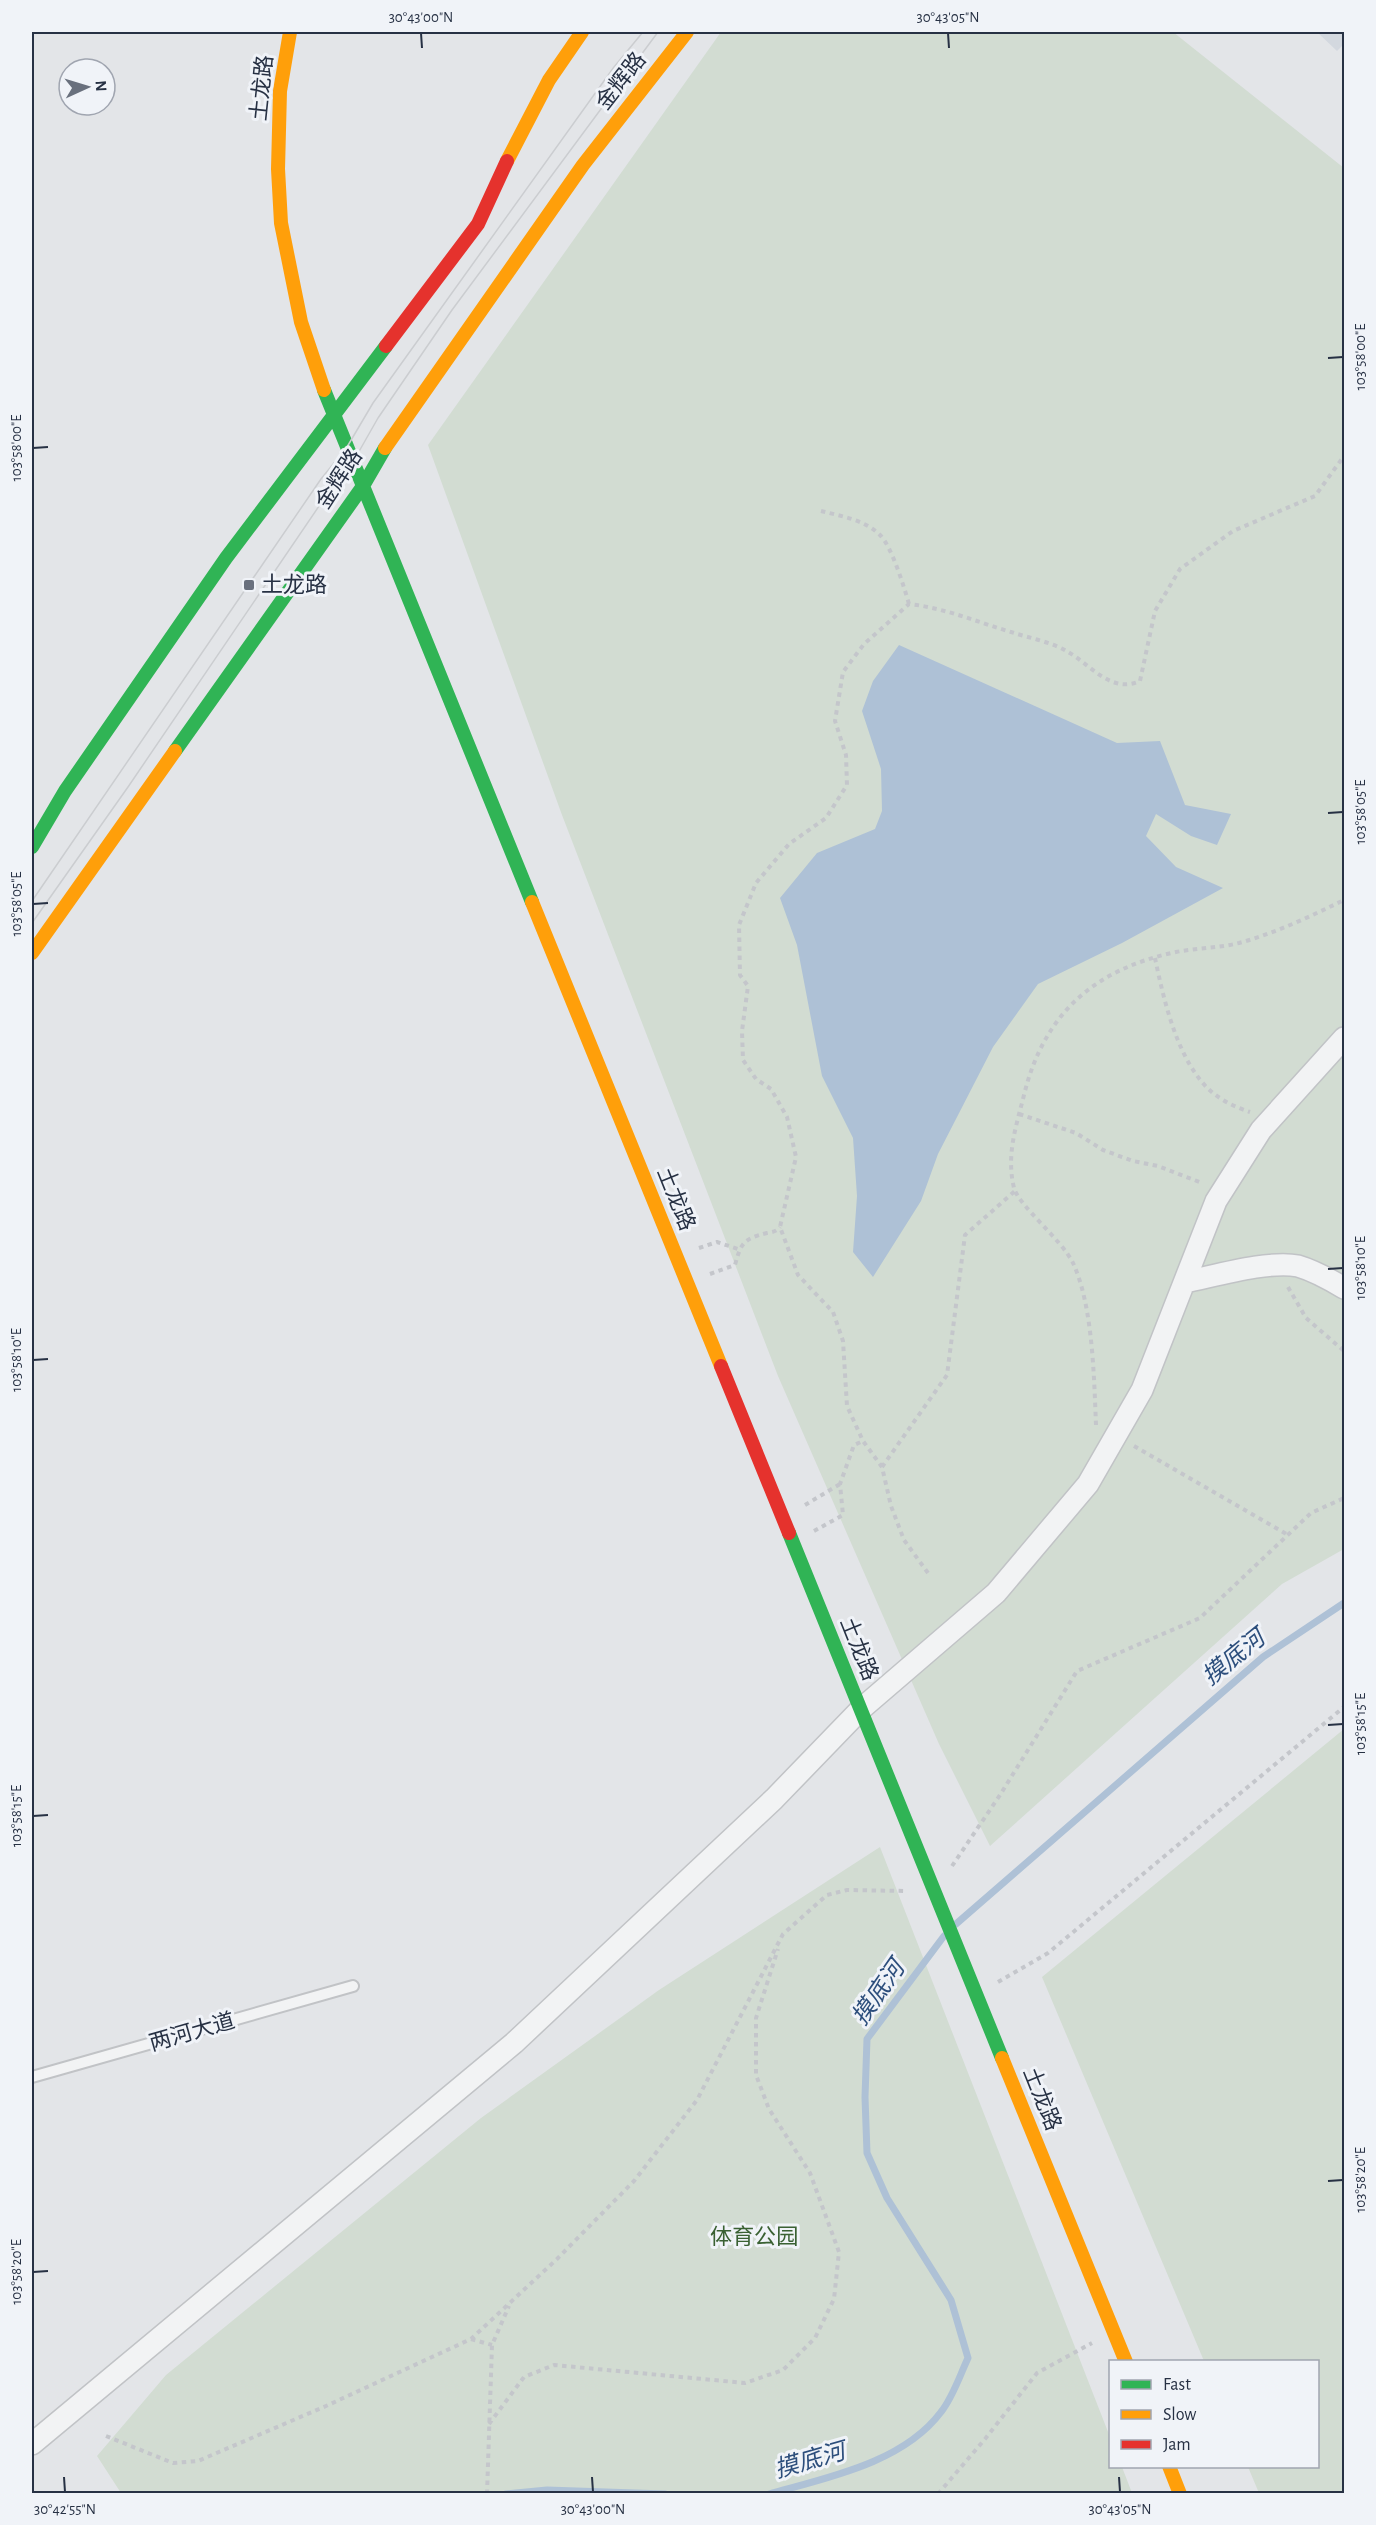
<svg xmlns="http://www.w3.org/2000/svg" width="1376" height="2525" font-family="'Alegreya Sans','Noto Sans SC',sans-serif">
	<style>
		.built { fill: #d3d8df }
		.green { fill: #d2dcd2 }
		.water { fill: #aec1d6 }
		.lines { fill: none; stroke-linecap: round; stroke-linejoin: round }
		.stream { stroke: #aec1d6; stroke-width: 7 }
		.lane-casing { stroke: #c1c3c6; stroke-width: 14 }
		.street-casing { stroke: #c1c3c6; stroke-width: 24 }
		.path { stroke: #c4c6cb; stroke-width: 4; stroke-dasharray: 4.5 4.5; stroke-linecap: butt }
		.lane { stroke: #f2f3f4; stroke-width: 10 }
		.street { stroke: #f2f3f4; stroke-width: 21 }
		.fast { stroke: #30b455; stroke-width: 14 }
		.slow { stroke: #ff9f0a; stroke-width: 14 }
		.jam { stroke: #e5322d; stroke-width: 14 }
		.tram { stroke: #cbcdd0; stroke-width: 1.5 }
		.ticks { fill: none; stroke: #273144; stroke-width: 2 }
		.poi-dot { fill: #69707d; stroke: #f0f3f8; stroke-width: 2 }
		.labels { text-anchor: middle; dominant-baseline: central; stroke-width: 6; stroke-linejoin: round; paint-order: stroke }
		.street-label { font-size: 22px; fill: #273144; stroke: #f0f3f8 }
		.poi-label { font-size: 22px; fill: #273144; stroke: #f0f3f8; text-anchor: start }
		.park-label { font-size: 22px; fill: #3a6133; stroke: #f0f3f8 }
		.water-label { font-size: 24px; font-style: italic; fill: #2c4e7c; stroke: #f0f3f8 }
		.neatline { fill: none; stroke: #273144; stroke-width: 2 }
		.ticks-label { font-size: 15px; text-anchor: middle; fill: #273144 }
	</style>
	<rect width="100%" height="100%" fill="#e3e5e8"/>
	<path class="built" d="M 1317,32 L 1344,32 L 1344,44 L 1337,51 Z"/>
	<path class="green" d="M 721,32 L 1173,32 L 1344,168 L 1344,1549 L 1282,1584 L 990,1846 L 939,1744 L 778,1376 L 562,815 L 428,445 Z
		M 1344,1729 L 1344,2493 L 1259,2493 L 1248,2467 L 1318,2466 L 1318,2362 L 1204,2361 L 1042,1977 Z
		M 880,1847 L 1110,2437 L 1110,2466 L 1122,2467 L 1132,2493 L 121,2493 L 97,2456 L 166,2375 L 481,2118 L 659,1990 Z"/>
	<path class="water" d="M 899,645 L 1117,743 L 1160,741 L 1185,805 L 1231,814 L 1217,845 L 1191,836 L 1156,814 L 1146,836 L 1176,867 L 1223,888 L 1122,943 L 1038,984 L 993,1047 L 938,1154 L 921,1201 L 873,1277 L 853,1252 L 857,1196 L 853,1138 L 822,1076 L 797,945 L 780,898 L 817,853 L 875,829 L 882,811 L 881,769 L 862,711 L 873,681 Z"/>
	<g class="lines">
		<path class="stream" d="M 956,1924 L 1263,1657 L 1344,1603
			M 506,2494 L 547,2490 L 665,2494
			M 769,2494 C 826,2478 903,2463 941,2412 C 953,2397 960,2375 968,2358 L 951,2300 L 887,2198 L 867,2153 L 865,2097 L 867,2039 L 944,1936"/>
		<defs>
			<path id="lane" d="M 32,2077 L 353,1986"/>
			<path id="street" d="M 1185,1282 C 1215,1276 1269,1260 1298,1266 C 1315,1271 1329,1279 1344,1288
				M 32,2444 L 514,2043 L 774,1799 L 861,1709 L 996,1593 L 1088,1484 L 1142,1390 L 1216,1201 L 1261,1130 L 1344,1038"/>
		</defs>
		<use href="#lane" class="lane-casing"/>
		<use href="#street" class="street-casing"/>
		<path class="path" d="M 821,511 C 841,516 865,520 880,535 C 892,547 904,587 909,604
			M 1155,958 C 1164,1001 1178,1064 1213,1093 C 1224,1102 1238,1108 1250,1112
			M 1019,1114 L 1076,1133 L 1103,1150 L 1133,1161 L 1158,1166 L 1202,1183
			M 699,1248 L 717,1242 L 738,1249
			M 710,1274 L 735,1265 C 741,1243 743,1239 767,1233 C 772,1232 776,1232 780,1227
			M 1288,1287 L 1306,1318 L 1344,1351
			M 1096,1425 C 1094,1378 1093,1306 1073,1263 C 1062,1240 1019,1206 1014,1188 C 1006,1155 1016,1127 1024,1095 C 1044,1013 1095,969 1176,952 C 1197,948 1219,948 1239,943 C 1276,933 1311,916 1344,900
			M 1134,1446 L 1288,1535
			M 882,1467 L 947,1375 L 965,1235 L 1015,1191
			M 805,1505 L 840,1484
			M 814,1531 L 843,1515 L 840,1484 L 854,1445 L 863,1441
			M 928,1573 L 904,1540 L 891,1506 L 882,1467 L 863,1441 L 847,1406 L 843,1341 L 833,1312 L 798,1275 L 780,1227 L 796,1157 L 787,1117 L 771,1089 L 756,1079 L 743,1060 L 742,1031 L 748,986 L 740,975 L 739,925 L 756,883 L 789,844 L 826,818 L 847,785 L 846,755 L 835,721 L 843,672 L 864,644 L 909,604 C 945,608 977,622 1011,632 C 1029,638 1052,642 1068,652 C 1091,665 1111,694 1140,681 L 1155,611 L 1180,569 L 1233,531 L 1315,496 L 1344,456
			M 952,1866 L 1000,1795 L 1077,1671 L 1200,1618 L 1311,1513 L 1344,1498
			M 998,1982 L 1048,1953 L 1344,1707
			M 471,2339 L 492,2345
			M 489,2424 L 524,2377 L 554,2365 L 745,2383 L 783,2370 L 815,2338 L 834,2299 L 839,2252 L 810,2173 L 769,2109 L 756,2075 L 756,2018 L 778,1949
			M 106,2436 L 173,2463 L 198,2461 L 326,2406 L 471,2339 L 557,2259 L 634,2181 L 697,2100 L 783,1934 L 827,1895 L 847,1890 L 907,1891
			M 487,2494 L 492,2345 L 509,2306
			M 938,2494 L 985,2439 L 1037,2373 L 1092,2343"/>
		<use href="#lane" class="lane"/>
		<use href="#street" class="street"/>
		<path class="fast" d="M 324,390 L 532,902
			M 175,751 L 363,486 L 385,448
			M 32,847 L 65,791 L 226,558 L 386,346
			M 789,1533 L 1002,2058"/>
		<path class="slow" d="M 290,32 L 280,91 L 278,169 L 281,223 L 301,322 L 324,390
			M 507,161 L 549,80 L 582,32
			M 385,448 L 583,165 L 687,32
			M 532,902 L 721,1366
			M 32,953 L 175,751
			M 1002,2058 L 1126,2362
			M 1169,2466 L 1180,2494"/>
		<path class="jam" d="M 386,346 L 478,224 L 507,161
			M 721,1366 L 789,1533"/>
		<path class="tram" d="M 32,901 L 321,479 L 347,447 L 373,403 L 614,67 L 643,32
			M 32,923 L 128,787 L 332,487 L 353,462 L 378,418 L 452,310 L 658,32"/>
	</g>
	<path class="ticks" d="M 421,33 L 422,48M 948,33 L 949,48M 1328,358 L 1343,357M 33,448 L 48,447M 1328,813 L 1343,812M 33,904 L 48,903M 1328,1269 L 1343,1268M 33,1360 L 48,1359M 1328,1725 L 1343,1724M 33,1816 L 48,1815M 1328,2181 L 1343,2180M 33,2272 L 48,2271M 64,2477 L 65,2492M 592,2477 L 593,2492M 1119,2477 L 1120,2492"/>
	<rect class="poi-dot" x="243" y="579" width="12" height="12" rx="3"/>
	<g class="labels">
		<g class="street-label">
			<text transform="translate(621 81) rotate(-52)">金辉路</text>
			<text transform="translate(262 88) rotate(-84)">土龙路</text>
			<text transform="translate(339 479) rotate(-57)">金辉路</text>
			<text transform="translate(676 1199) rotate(68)">土龙路</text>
			<text transform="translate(859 1649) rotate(68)">土龙路</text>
			<text transform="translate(192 2032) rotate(-16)">两河大道</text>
			<text transform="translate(1042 2099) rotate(68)">土龙路</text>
		</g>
		<g class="poi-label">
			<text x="261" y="585">土龙路</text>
		</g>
		<g class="park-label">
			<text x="754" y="2237">体育公园</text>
		</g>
		<g class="water-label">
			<text transform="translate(1234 1658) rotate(-39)">摸底河</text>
			<text transform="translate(879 1993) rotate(-55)">摸底河</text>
			<text transform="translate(810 2461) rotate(-16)">摸底河</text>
		</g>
	</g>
	<rect width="1376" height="2525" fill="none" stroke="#f0f3f8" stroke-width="66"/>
	<rect x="1109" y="2360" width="210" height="108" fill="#f0f3f8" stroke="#a0a5b0" stroke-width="1.5"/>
	<rect x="1121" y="2380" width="30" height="9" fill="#30b455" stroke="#a0a5b0" stroke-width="1.5"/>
	<text x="1163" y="2390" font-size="18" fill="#273144">Fast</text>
	<rect x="1121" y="2410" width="30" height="9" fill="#ff9f0a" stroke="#a0a5b0" stroke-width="1.5"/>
	<text x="1163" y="2420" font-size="18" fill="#273144">Slow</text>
	<rect x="1121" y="2440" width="30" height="9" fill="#e5322d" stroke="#a0a5b0" stroke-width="1.5"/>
	<text x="1163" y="2450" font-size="18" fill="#273144">Jam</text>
	<g transform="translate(87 87) rotate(86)"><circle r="28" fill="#f0f3f8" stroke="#a0a5b0" stroke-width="1.5"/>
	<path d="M0-4.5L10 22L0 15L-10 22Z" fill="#69707d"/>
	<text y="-9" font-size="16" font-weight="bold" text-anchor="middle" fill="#273144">N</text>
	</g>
	<rect x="33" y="33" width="1310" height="2459" class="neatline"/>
	<g class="ticks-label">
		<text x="421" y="22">30°43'00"N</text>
		<text x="948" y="22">30°43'05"N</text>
		<text transform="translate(1360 357) rotate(-90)" y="5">103°58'00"E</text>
		<text transform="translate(16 448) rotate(-90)" y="5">103°58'00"E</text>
		<text transform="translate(1360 812) rotate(-90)" y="5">103°58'05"E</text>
		<text transform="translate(16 904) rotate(-90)" y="5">103°58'05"E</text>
		<text transform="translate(1360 1268) rotate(-90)" y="5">103°58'10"E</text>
		<text transform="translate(16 1360) rotate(-90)" y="5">103°58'10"E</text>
		<text transform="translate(1360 1724) rotate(-90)" y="5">103°58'15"E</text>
		<text transform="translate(16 1816) rotate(-90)" y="5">103°58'15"E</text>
		<text transform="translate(1360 2180) rotate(-90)" y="5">103°58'20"E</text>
		<text transform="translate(16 2272) rotate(-90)" y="5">103°58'20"E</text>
		<text x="65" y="2514">30°42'55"N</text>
		<text x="593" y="2514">30°43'00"N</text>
		<text x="1120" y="2514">30°43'05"N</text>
	</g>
</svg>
